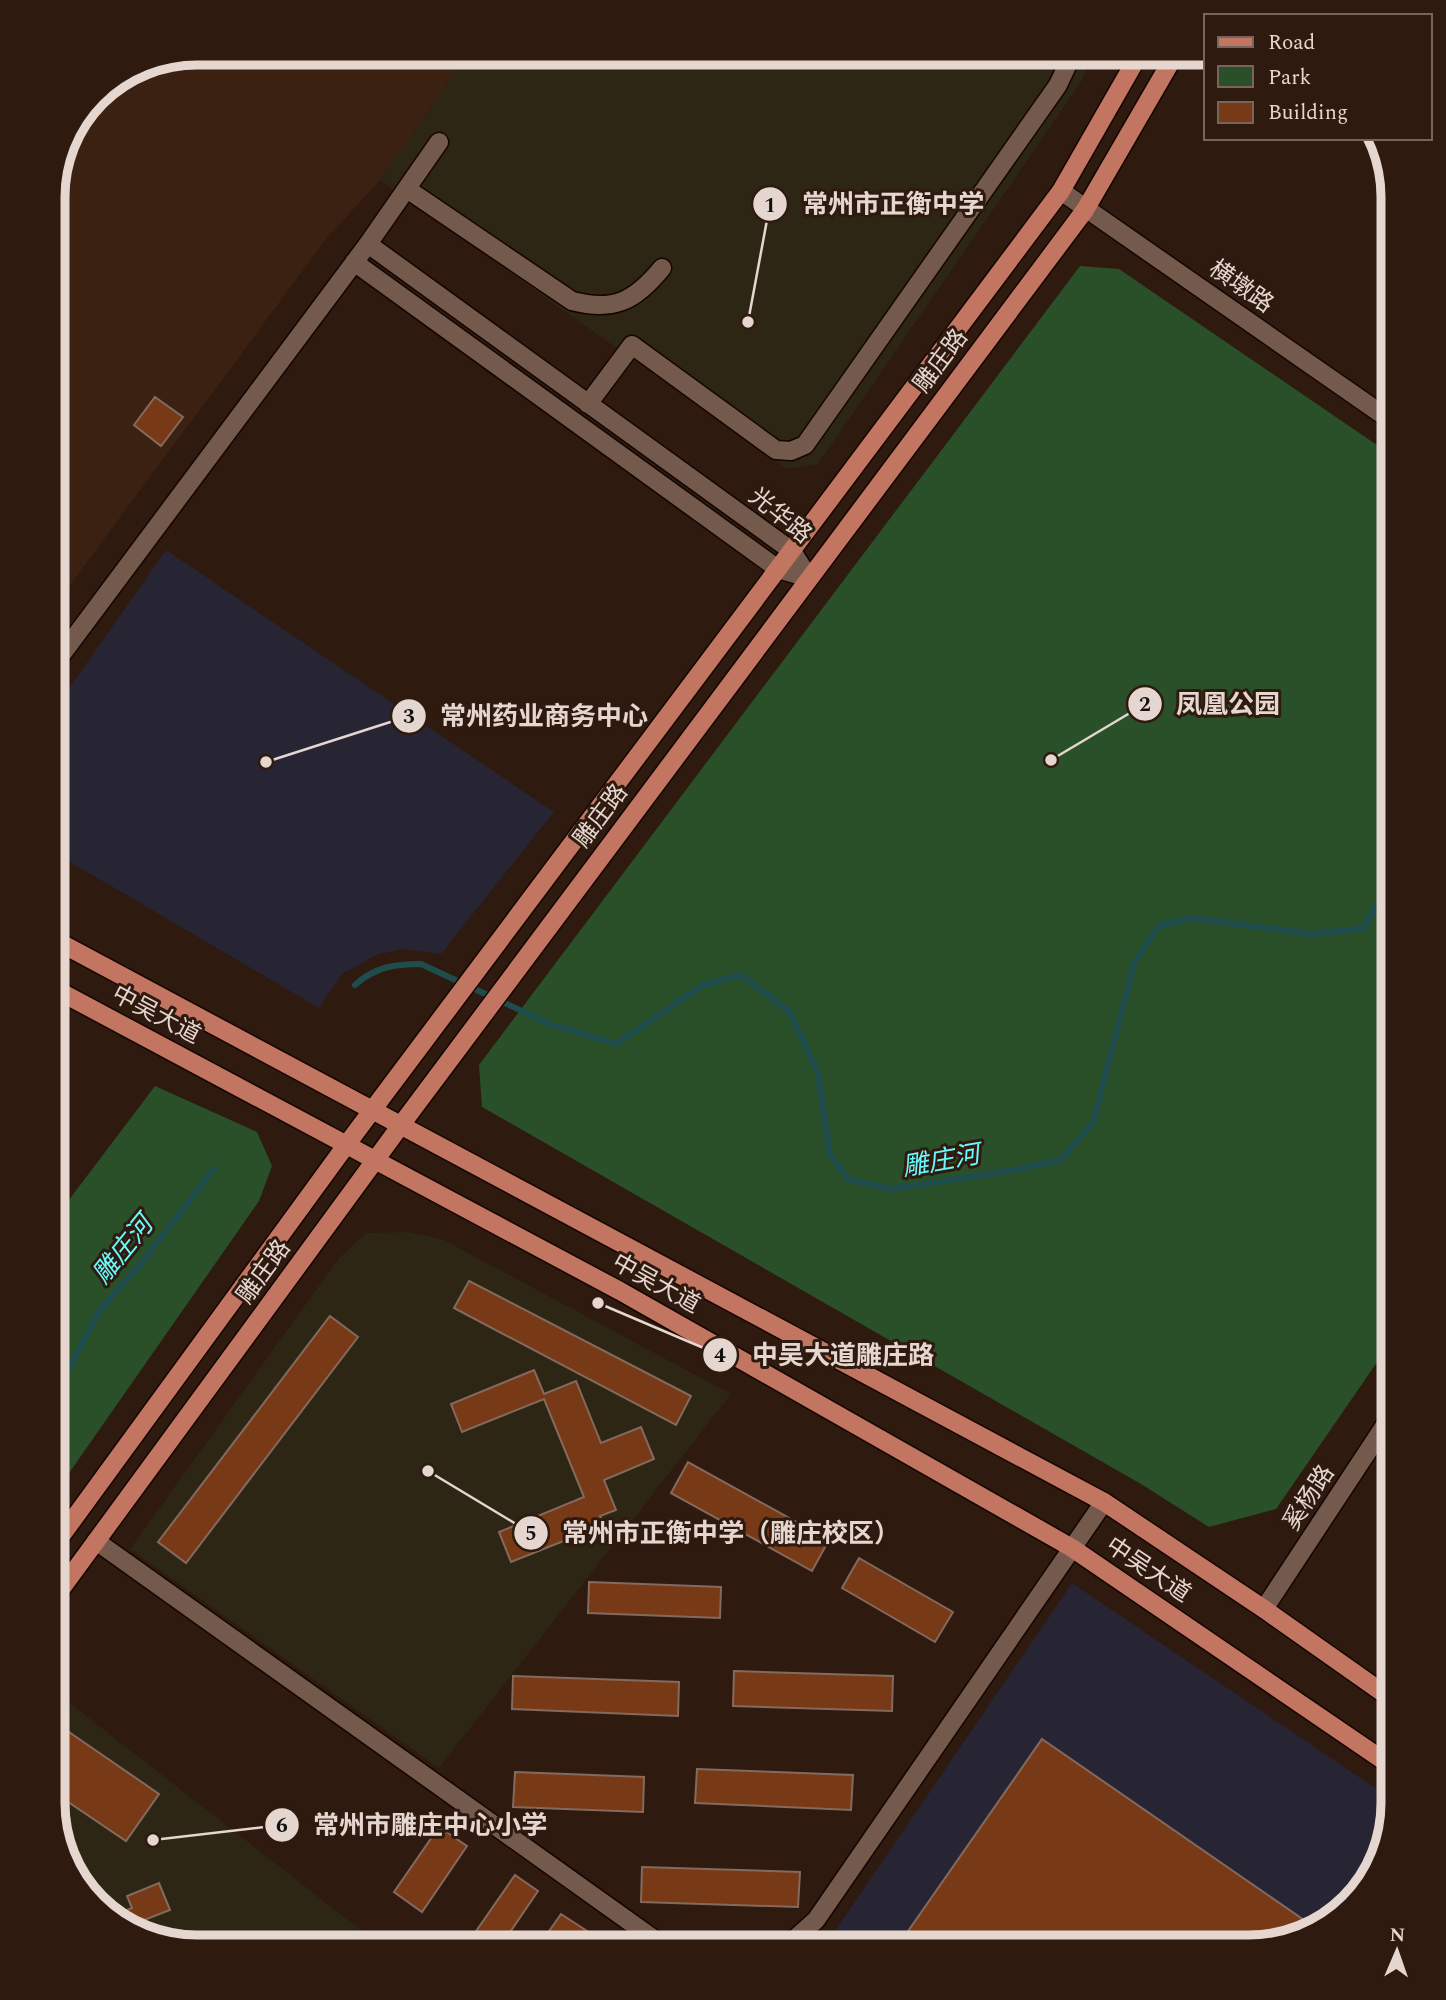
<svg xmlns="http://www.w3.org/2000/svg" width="1446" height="2000" viewBox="0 0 1446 2000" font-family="Spectral,'Noto Sans SC',serif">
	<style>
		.commercial { fill: #272434 }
		.built { fill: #3b2112 }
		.education { fill: #2d2615 }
		.green { fill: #2a502a }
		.water { fill: #1f4d4e }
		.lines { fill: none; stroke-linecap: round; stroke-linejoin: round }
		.stream { stroke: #1f4d4e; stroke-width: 6 }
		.building { fill: #783917; stroke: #846a5e; stroke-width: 2 }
		.minor-casing { stroke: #150500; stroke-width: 21 }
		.major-casing { stroke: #150500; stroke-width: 21 }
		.minor { stroke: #735a4d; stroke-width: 18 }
		.major { stroke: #c27662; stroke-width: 18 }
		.labels { text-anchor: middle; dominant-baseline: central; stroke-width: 6; stroke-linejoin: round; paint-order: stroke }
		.street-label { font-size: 24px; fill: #e5d6cf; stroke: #2e1a0f }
		.water-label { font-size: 26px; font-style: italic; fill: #6afafe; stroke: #2e1a0f }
		.rim { fill: none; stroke: #e5d6cf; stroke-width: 9 }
		.leader { fill: none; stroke: #e5d6cf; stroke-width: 2.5 }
		.callout-dot { fill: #e5d6cf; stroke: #2e1a0f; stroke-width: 2.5 }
		.mark-label { font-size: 21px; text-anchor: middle; font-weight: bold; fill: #111 }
		.callout-label { font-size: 26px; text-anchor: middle; font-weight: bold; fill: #e5d6cf; stroke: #2e1a0f; stroke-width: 6; stroke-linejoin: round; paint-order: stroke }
	</style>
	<rect width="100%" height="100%" fill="#2e1a0f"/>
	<path class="commercial" d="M166 550 554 812 441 954 403 949 376 955 342 974 319 1008 53 852V711Z
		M1072 1583 1393 1800 1374 1876 1322 1928 1250 1947H824Z"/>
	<path class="built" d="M196 53H468L380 180 327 238 53 608V187L68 132 101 88 142 63Z"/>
	<path class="education" d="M468 53H1093L1081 82 818 464 787 469 380 180Z
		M409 1232 444 1240 731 1394 439 1768 130 1549 339 1258 366 1233Z
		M53 1690 366 1934 355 1947H187L124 1928 72 1876 53 1804Z"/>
	<path class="green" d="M1080 266 1119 269 1393 456V1339L1276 1509 1209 1527 1141 1484 482 1107 479 1065Z
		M155 1086 257 1132 272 1166 259 1201 53 1496V1221Z"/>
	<path class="water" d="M1393 756V828L1386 819Z"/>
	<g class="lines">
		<path class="stream" d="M355 985C375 967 394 964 421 964L550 1024 616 1044 703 985 741 975 790 1012 818 1073 830 1155 848 1179 891 1189 1002 1172 1060 1160 1093 1123 1134 963 1159 926 1192 918 1312 934 1364 928 1387 887 1393 835
			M53 1399 99 1311 140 1265 214 1169"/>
	</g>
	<path class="building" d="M155 397 183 417 161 446 134 425Z
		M469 1281 691 1396 676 1425 454 1308Z
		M330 1316 358 1337 186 1563 158 1542Z
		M534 1370 544 1394 576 1381 601 1443 641 1427 654 1459 604 1480 616 1510 600 1516 604 1525 511 1562 499 1532 584 1497 544 1399 462 1432 451 1404Z
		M688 1462 829 1540 812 1571 671 1493Z
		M859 1558 953 1612 935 1642 842 1588Z
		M589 1582 721 1587 720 1618 588 1613Z
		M734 1671 893 1676 892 1711 733 1706Z
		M513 1676 679 1682 678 1716 512 1709Z
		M53 1721 159 1794 126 1841 52 1791Z
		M1042 1739 1317 1929 1250 1947H897Z
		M697 1769 853 1775 851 1810 695 1803Z
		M515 1772 644 1777 643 1812 513 1807Z
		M439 1827 467 1846 422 1912 394 1892Z
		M642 1867 800 1872 798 1907 641 1902Z
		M515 1875 538 1891 500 1947H487L472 1937Z
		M159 1883 170 1910 144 1920 151 1936 124 1928 112 1916 132 1908 127 1896Z
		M561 1914 587 1931 576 1947H538Z"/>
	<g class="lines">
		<defs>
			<path id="minor" d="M407 189 572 301C614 312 635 301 662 268
				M1061 191 1393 422
				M368 244 792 551 809 578
				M354 262 778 569 809 578
				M588 404 632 345 776 450 791 451 805 445 1058 85 1073 53
				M53 666 368 244 439 142
				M96 1541 665 1947
				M1264 1609 1393 1413
				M786 1947 816 1920 1104 1502"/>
			<path id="major" d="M53 939 1104 1502 1264 1609 1393 1700
				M53 988 620 1291 1072 1548 1393 1767
				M53 1547 347 1144 1061 191 1140 53
				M53 1600 401 1125 1085 210 1176 53"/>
		</defs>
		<use href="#minor" class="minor-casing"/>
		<use href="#major" class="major-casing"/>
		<use href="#minor" class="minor"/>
		<use href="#major" class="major"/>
	</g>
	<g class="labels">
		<g class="street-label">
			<text transform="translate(1241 287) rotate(35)">横墩路</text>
			<text transform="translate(941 361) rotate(-53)">雕庄路</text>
			<text transform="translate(780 516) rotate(39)">光华路</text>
			<text transform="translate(601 816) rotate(-53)">雕庄路</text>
			<text transform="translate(156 1015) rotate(28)">中吴大道</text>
			<text transform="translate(264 1272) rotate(-54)">雕庄路</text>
			<text transform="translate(656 1284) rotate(29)">中吴大道</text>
			<text transform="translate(1309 1498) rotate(-57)">奚杨路</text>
			<text transform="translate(1148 1570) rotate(34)">中吴大道</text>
		</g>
		<g class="water-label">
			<text transform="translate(941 1161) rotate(-10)">雕庄河</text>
			<text transform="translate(123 1250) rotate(-51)">雕庄河</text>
		</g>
	</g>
	<path d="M0 0H1446V2000H0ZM197 65H1249A132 132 0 0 1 1381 197V1803A132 132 0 0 1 1249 1935H197A132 132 0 0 1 65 1803V197A132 132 0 0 1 197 65Z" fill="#2e1a0f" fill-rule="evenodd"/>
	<path class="rim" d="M197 65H1249A132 132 0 0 1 1381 197V1803A132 132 0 0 1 1249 1935H197A132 132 0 0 1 65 1803V197A132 132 0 0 1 197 65Z"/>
	<path class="leader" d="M748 322L770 204M1051 760L1145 704M266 762L409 716M598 1303L720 1355M428 1471L531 1533M153 1840L282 1825"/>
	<g class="callout-dot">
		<circle cx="748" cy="322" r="7"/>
		<circle cx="1051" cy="760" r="7"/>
		<circle cx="266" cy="762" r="7"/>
		<circle cx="598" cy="1303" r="7"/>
		<circle cx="428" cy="1471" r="7"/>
		<circle cx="153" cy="1840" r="7"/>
		<circle cx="770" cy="204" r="18"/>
		<circle cx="1145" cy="704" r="18"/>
		<circle cx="409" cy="716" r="18"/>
		<circle cx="720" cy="1355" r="18"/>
		<circle cx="531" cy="1533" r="18"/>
		<circle cx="282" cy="1825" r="18"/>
	</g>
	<g class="mark-label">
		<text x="770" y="212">1</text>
		<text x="1145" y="711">2</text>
		<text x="409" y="723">3</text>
		<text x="720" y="1362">4</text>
		<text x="531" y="1540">5</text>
		<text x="282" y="1832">6</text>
	</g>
	<g class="callout-label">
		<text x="893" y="213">常州市正衡中学</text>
		<text x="1228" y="713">凤凰公园</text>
		<text x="544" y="725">常州药业商务中心</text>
		<text x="843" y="1364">中吴大道雕庄路</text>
		<text x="731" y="1542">常州市正衡中学（雕庄校区）</text>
		<text x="430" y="1834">常州市雕庄中心小学</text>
	</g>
	<rect x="1204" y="14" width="228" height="126" fill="#2e1a0f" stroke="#77655c" stroke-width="2"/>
	<rect x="1218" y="37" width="35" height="10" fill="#c27662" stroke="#77655c" stroke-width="2"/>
	<text x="1268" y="49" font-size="21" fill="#e5d6cf">Road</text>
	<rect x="1218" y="66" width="35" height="21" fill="#2a502a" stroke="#77655c" stroke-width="2"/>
	<text x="1268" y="84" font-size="21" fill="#e5d6cf">Park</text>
	<rect x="1218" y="102" width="35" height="21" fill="#783917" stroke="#77655c" stroke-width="2"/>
	<text x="1268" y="119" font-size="21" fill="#e5d6cf">Building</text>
	<g transform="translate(1397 1951) rotate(2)" stroke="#2e1a0f" stroke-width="5" paint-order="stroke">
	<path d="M0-5L12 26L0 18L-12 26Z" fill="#e5d6cf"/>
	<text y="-10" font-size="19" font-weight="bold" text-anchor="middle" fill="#e5d6cf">N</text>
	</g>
</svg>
